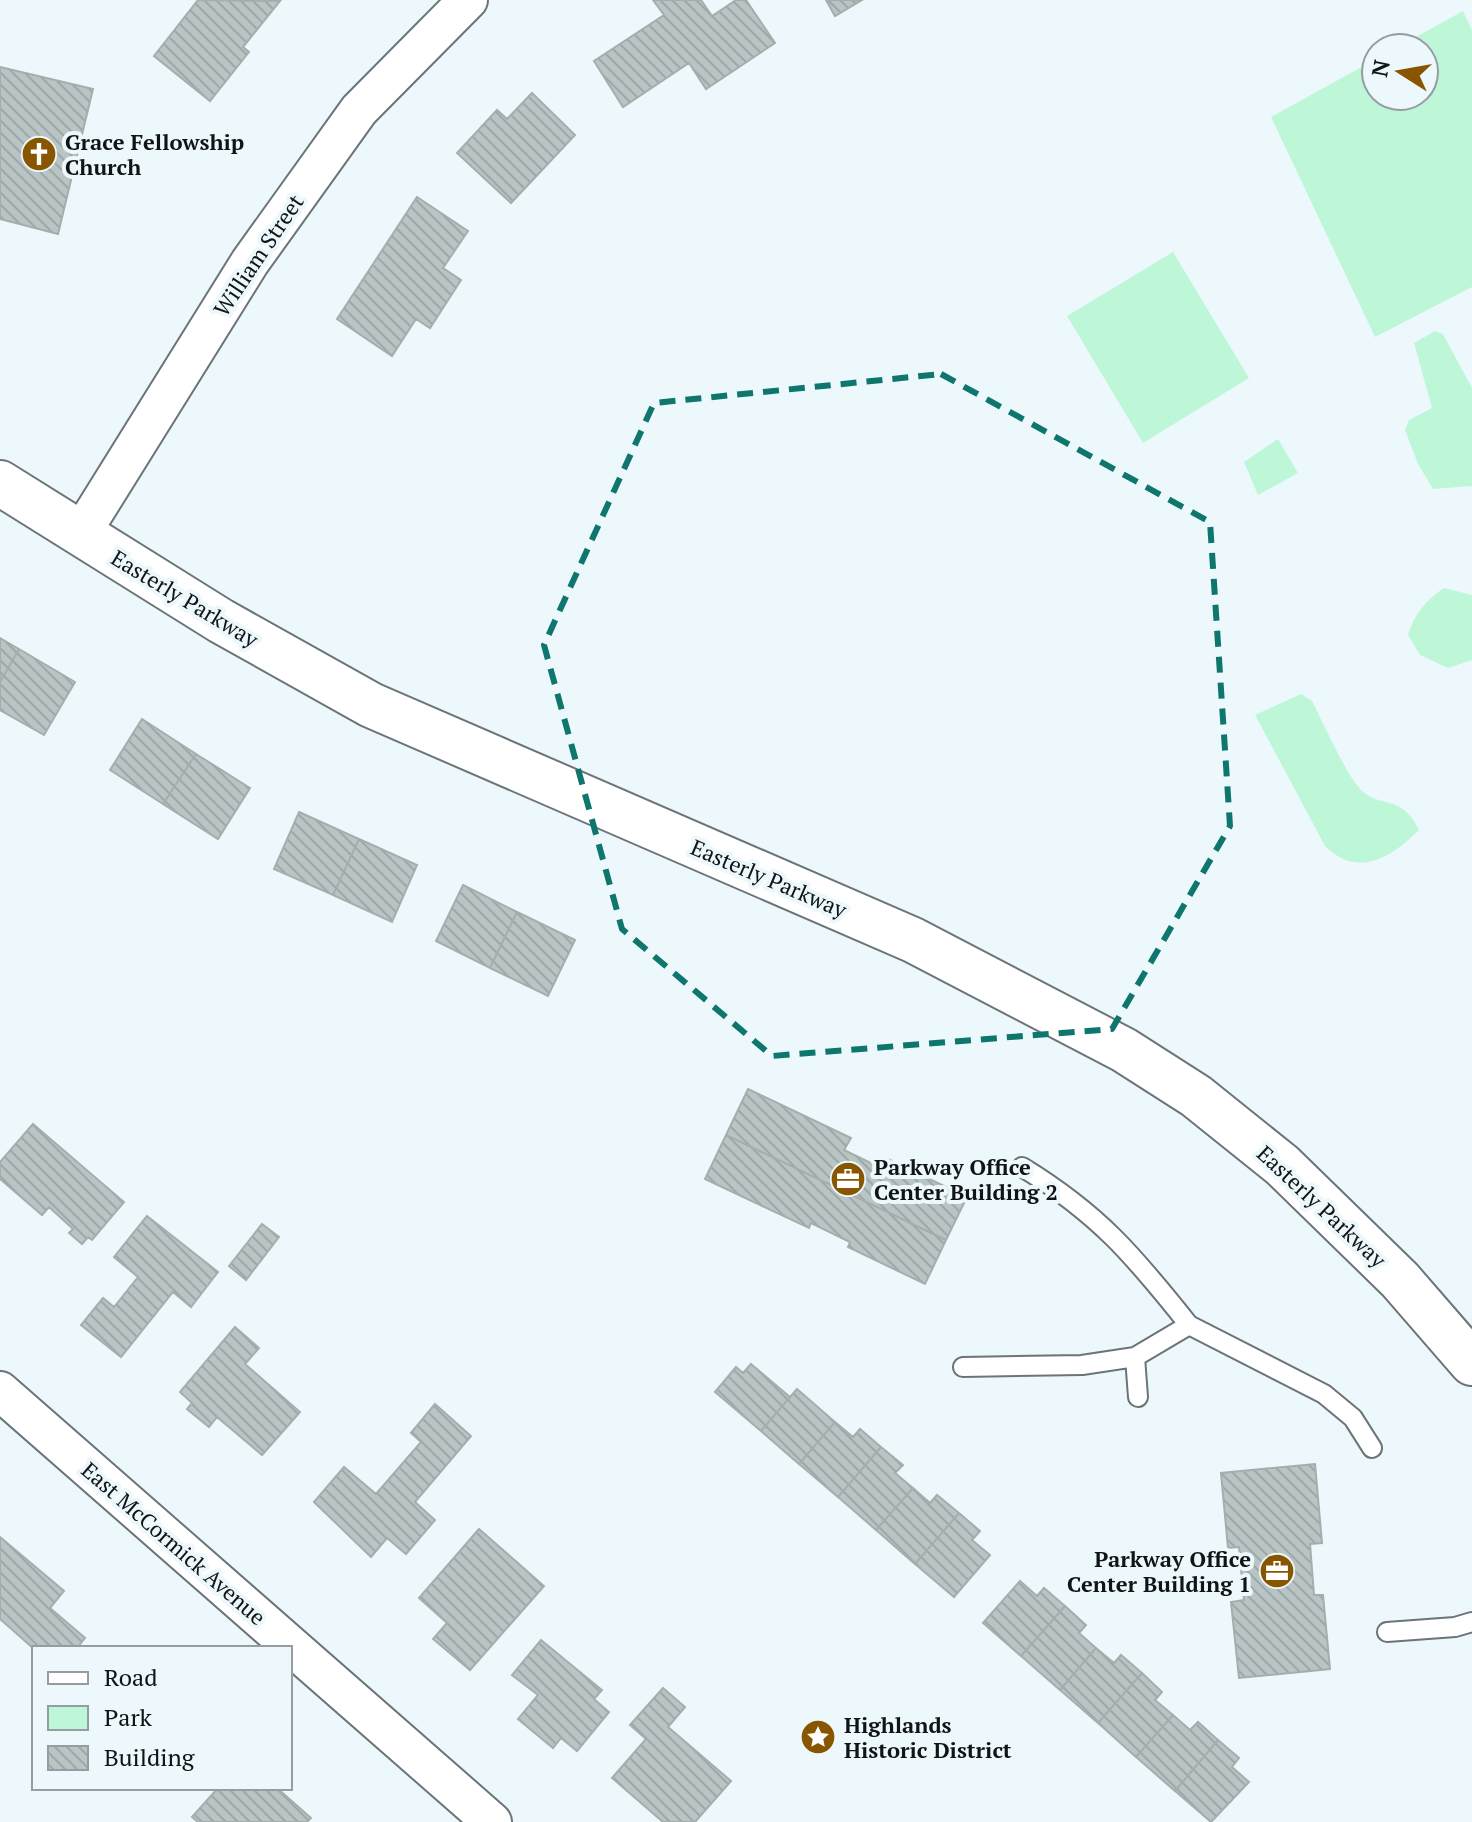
<svg xmlns="http://www.w3.org/2000/svg" width="1472" height="1822" viewBox="0 0 1472 1822" font-family="'PT Serif',serif">
	<style>
		.green { fill: #bef7d8 }
		.building { fill: url(#building-back-hatch); stroke: #a3aead; stroke-width: 2 }
		.lines { fill: none; stroke-linecap: round; stroke-linejoin: round }
		.lane-casing { stroke: #6b7478; stroke-width: 22 }
		.street-casing { stroke: #6b7478; stroke-width: 42 }
		.secondary-casing { stroke: #6b7478; stroke-width: 48 }
		.lane { stroke: #fff; stroke-width: 18 }
		.street { stroke: #fff; stroke-width: 38 }
		.secondary { stroke: #fff; stroke-width: 44 }
		.marked { fill: none; stroke: #0f766e; stroke-width: 6; stroke-dasharray: 16 10; stroke-linejoin: round }
		.labels { text-anchor: middle; dominant-baseline: central; stroke-width: 8; stroke-linejoin: round; paint-order: stroke }
		.poi-label { font-size: 22px; font-weight: bold; fill: #101415; stroke: #edf8fc; text-anchor: start }
		.street-label { font-size: 22px; fill: #101415; stroke: #edf8fc }
	</style>
	<defs>
		<pattern id="building-back-hatch" width="6" height="6" patternUnits="userSpaceOnUse" patternTransform="scale(2)"><rect width="6" height="6" fill="#b9c5c4"/><path d="M-1 5l2 2M0 0l6 6M5-1l2 2" fill="none" stroke="#9ea8a8"/></pattern>
	</defs>
	<rect width="100%" height="100%" fill="#edf8fc"/>
	<path class="green" d="M1463 11 1472 30V287L1375 337 1271 117 1376 59V96H1424V48H1396Z
		M1173 252 1249 378 1143 443 1067 316Z
		M1435 331 1443 334 1472 388V486L1433 489 1418 464 1405 430 1409 420 1432 408 1414 343Z
		M1278 439 1298 473 1258 495 1244 462Z
		M1444 588 1472 595V660L1448 668 1420 655 1408 635C1414 614 1426 600 1444 588Z
		M1301 694 1312 701C1324 724 1345 772 1360 789 1379 809 1402 793 1419 830 1392 857 1358 879 1325 846L1255 715Z"/>
	<path class="building" d="M198 0 280 1 243 47 249 52 210 101 154 56Z
		M653 0H701L712 16 736 0H746L775 43 706 89 689 63 623 107 594 61 664 15Z
		M826 0H862L835 16Z
		M0 67 93 89 58 234 0 219Z
		M532 93 575 135 511 203 457 153 497 110 507 119Z
		M417 197 468 231 443 268 461 280 430 328 416 319 392 356 337 319Z
		M0 638 19 649 0 682Z
		M19 649 75 682 44 735 0 710V682Z
		M142 719 196 754 163 804 110 770Z
		M196 754 250 788 218 839 163 804Z
		M299 812 359 839 333 895 274 869Z
		M359 839 417 865 392 922 333 895Z
		M463 885 517 912 490 968 436 941Z
		M517 912 575 940 548 996 490 968Z
		M748 1089 851 1138 844 1150 881 1168 886 1158 967 1197 946 1240 726 1135Z
		M33 1124 124 1202 92 1240 88 1237 82 1244 69 1233 73 1229 49 1207 42 1215 0 1179V1162Z
		M726 1135 946 1240 925 1284 848 1247 850 1242 811 1223 809 1228 705 1179Z
		M147 1216 218 1272 191 1307 173 1292 121 1357 81 1325 103 1298 114 1307 138 1277 114 1257Z
		M262 1224 279 1237 246 1280 229 1266Z
		M235 1327 259 1348 245 1364 300 1412 262 1455 217 1417 209 1427 187 1409 192 1403 180 1392Z
		M751 1364 790 1397 761 1431 715 1392 736 1367 743 1373Z
		M797 1389 835 1422 799 1464 761 1431Z
		M435 1404 471 1436 415 1502 435 1520 406 1554 387 1538 371 1557 314 1502 344 1467 376 1494 421 1442 411 1433Z
		M835 1422 853 1437 860 1429 881 1447 838 1497 799 1464Z
		M881 1447 903 1465 895 1473 913 1488 876 1530 838 1497Z
		M1315 1464 1322 1543 1310 1544 1314 1595H1323L1330 1669 1239 1678 1231 1602 1244 1600 1239 1547 1228 1548 1221 1473Z
		M913 1488 930 1503 937 1495 959 1513 915 1564 876 1530Z
		M959 1513 980 1531 972 1540 990 1555 954 1597 915 1564Z
		M479 1529 544 1586 470 1670 433 1639 447 1623 419 1598Z
		M0 1537 64 1591 50 1608 85 1638 77 1648 34 1649 0 1619Z
		M1020 1581 1037 1596 1044 1588 1065 1606 1021 1656 983 1623Z
		M1065 1606 1086 1625 1079 1633 1096 1648 1060 1690 1021 1656Z
		M541 1640 602 1690 594 1699 609 1712 577 1751 561 1738 553 1748 518 1719 538 1695 512 1675Z
		M1096 1648 1114 1663 1121 1655 1142 1673 1098 1723 1060 1690Z
		M1142 1673 1162 1692 1155 1700 1173 1715 1136 1757 1098 1723Z
		M663 1688 685 1707 668 1727 731 1781 695 1822H663L612 1778 646 1739 630 1725Z
		M1173 1715 1190 1730 1198 1722 1218 1740 1175 1791 1136 1757Z
		M1218 1740 1239 1758 1232 1767 1249 1782 1211 1822 1175 1791Z
		M218 1788H277L311 1818 307 1822H198L192 1817Z"/>
	<g class="lines">
		<defs>
			<path id="lane" d="M1022 1167C1099 1214 1134 1256 1189 1325
				M1135 1357 1138 1397
				M963 1367 1082 1365 1135 1357 1189 1325 1324 1394 1353 1418 1372 1448
				M1387 1632 1455 1627 1472 1622"/>
			<path id="street" d="M80 535 250 262 359 110 468 0
				M0 1391 492 1822"/>
			<path id="secondary" d="M0 483 221 621 371 705 913 940 1124 1050 1196 1096 1282 1165 1400 1280 1472 1363"/>
		</defs>
		<use href="#lane" class="lane-casing"/>
		<use href="#street" class="street-casing"/>
		<use href="#secondary" class="secondary-casing"/>
		<use href="#lane" class="lane"/>
		<use href="#street" class="street"/>
		<use href="#secondary" class="secondary"/>
	</g>
	<path class="marked" d="M941 374 1210 522 1230 826 1112 1029 772 1056 622 929 544 645 654 403Z"/>
	<defs>
		<symbol id="church-disc" viewBox="-11 -11 22 22"><circle r="9.5" fill="#885600" stroke="#edf8fc"/><path d="M-1.2-6h2.4v3.5h3.3v2.4h-3.3V6h-2.4V-.1h-3.3v-2.4h3.3Z" fill="#fff"/></symbol>
		<symbol id="office-disc" viewBox="-11 -11 22 22"><circle r="9.5" fill="#885600" stroke="#edf8fc"/><path d="M-6-3h4V-5.5h4V-3h4V5H-6ZM-1-4.5V-3h2v-1.5ZM-6 0V1H6V0Z" fill="#fff"/></symbol>
		<symbol id="sight-disc" viewBox="-11 -11 22 22"><circle r="9.5" fill="#885600" stroke="#edf8fc"/><path d="M0-6L1.8-2.2L6-1.7L2.9 1.2L3.7 5.4L0 3.3L-3.7 5.4L-2.9 1.2L-6-1.7L-1.8-2.2Z" fill="#fff"/></symbol>
	</defs>
	<g fill-rule="evenodd">
		<use href="#church-disc" x="19" y="134" width="40" height="40"/>
		<use href="#office-disc" x="828" y="1159" width="40" height="40"/>
		<use href="#office-disc" x="1257" y="1551" width="40" height="40"/>
		<use href="#sight-disc" x="798" y="1717" width="40" height="40"/>
	</g>
	<g class="labels">
		<g class="poi-label">
			<text x="65" y="141">Grace Fellowship<tspan x="65" dy="25">Church</tspan></text>
			<text x="874" y="1166">Parkway Office<tspan x="874" dy="25">Center Building 2</tspan></text>
			<text x="1251" y="1558" text-anchor="end">Parkway Office<tspan x="1251" dy="25">Center Building 1</tspan></text>
			<text x="844" y="1724">Highlands<tspan x="844" dy="25">Historic District</tspan></text>
		</g>
		<g class="street-label">
			<text transform="translate(258 255) rotate(-56)">William Street</text>
			<text transform="translate(185 598) rotate(31)">Easterly Parkway</text>
			<text transform="translate(769 878) rotate(23)">Easterly Parkway</text>
			<text transform="translate(1322 1206) rotate(43)">Easterly Parkway</text>
			<text transform="translate(174 1543) rotate(41)">East McCormick Avenue</text>
		</g>
	</g>
	<rect x="32" y="1646" width="260" height="144" fill="#edf8fc" stroke="#959da0" stroke-width="2"/>
	<rect x="48" y="1672" width="40" height="12" fill="#ffffff" stroke="#959da0" stroke-width="2"/>
	<text x="104" y="1686" font-size="24" fill="#101415">Road</text>
	<rect x="48" y="1706" width="40" height="24" fill="#bef7d8" stroke="#959da0" stroke-width="2"/>
	<text x="104" y="1726" font-size="24" fill="#101415">Park</text>
	<rect x="48" y="1746" width="40" height="24" fill="url(#building-back-hatch)" stroke="#959da0" stroke-width="2"/>
	<text x="104" y="1766" font-size="24" fill="#101415">Building</text>
	<g transform="translate(1400 72) rotate(281)"><circle r="38" fill="#edf8fc" stroke="#959da0" stroke-width="2"/>
	<path d="M0-6L14 30L0 20L-14 30Z" fill="#885600"/>
	<text y="-12" font-size="22" font-weight="bold" text-anchor="middle" fill="#101415">N</text>
	</g>
</svg>
